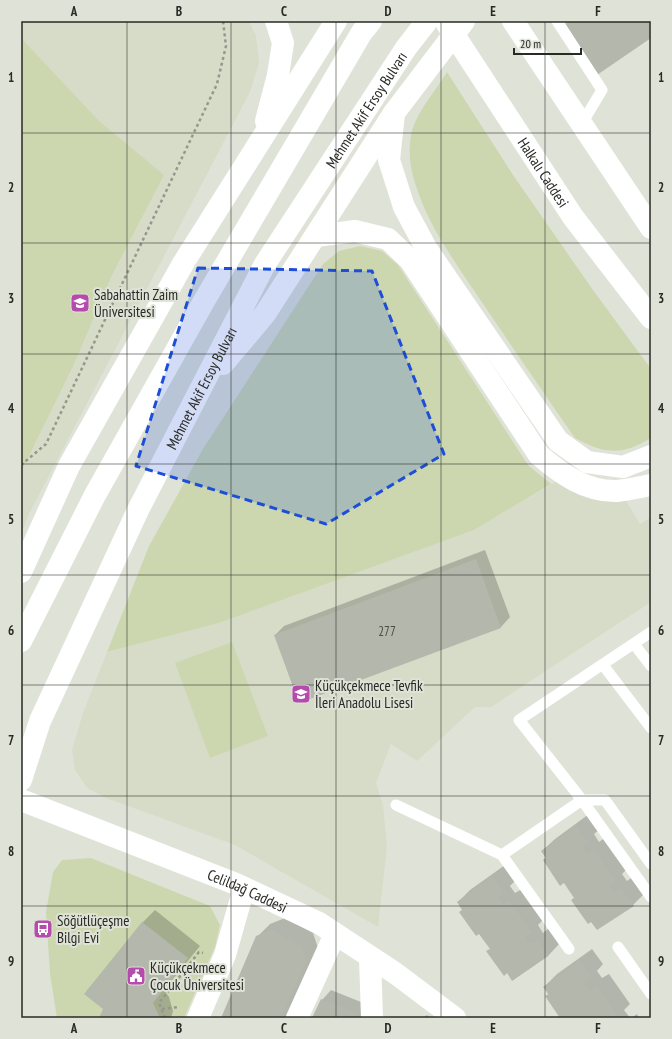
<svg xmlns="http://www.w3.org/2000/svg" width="672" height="1039" viewBox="0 0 672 1039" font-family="'PT Sans Narrow',sans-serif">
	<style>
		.built { fill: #d6dcc8 }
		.green { fill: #ccd7b0 }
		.shadow { fill: #0003 }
		.building { fill: #b4b7ab }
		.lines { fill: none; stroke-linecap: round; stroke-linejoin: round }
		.path { stroke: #94988e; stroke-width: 2.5; stroke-dasharray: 3 3; stroke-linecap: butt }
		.lane { stroke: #fff; stroke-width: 11 }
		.street { stroke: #fff; stroke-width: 22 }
		.secondary { stroke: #fff; stroke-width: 22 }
		.primary { stroke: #fff; stroke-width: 22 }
		.marked { fill: #1d4ed8; fill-opacity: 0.2; stroke: #1d4ed8; stroke-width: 3; stroke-dasharray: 8 5; stroke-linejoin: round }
		.grid { fill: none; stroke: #282a25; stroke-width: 1; stroke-opacity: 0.55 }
		.labels { text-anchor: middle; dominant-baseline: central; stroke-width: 4; stroke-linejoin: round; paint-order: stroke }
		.number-label { font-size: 13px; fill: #4b4d46 }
		.street-label { font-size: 15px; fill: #282a25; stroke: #dfe3d7 }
		.poi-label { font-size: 15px; fill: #282a25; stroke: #dfe3d7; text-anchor: start }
		.neatline { fill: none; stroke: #282a25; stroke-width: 1.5 }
		.grid-label { font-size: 13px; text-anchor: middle; font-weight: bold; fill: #282a25 }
	</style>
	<rect width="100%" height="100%" fill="#dfe3d7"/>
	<path class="built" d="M21 21H249L256 36 259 63 250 92 29 514 21 534Z
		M559 480 625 499 640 524 651 517V602L491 707H475L417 761 391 744 376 783 383 805 387 847 378 927 235 845 106 798 87 788 75 770 72 750 83 713 107 652 219 623 474 530Z"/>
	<path class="green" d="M21 38 99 121 164 175 111 277 75 362 21 472Z
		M447 72 513 175 593 290 651 369V438C621 456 605 454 575 438 541 389 508 341 475 292 452 258 427 223 415 183 410 168 408 151 411 135 416 112 435 92 447 72Z
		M360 246 382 251 398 265 528 465 551 484 474 530 219 623 107 652 149 546 203 449 323 264 339 251Z
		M232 642 268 736 210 758 175 663Z
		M91 858 210 906 220 925 215 947 184 1018H57L50 974 46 912 53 872 62 860Z"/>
	<path class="shadow" d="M485 550 510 617 501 627 300 702 275 635 284 626Z
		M589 814 600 829 594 834 599 842 606 837 628 868 622 874 627 881 634 876 645 893 633 905 575 897 542 851 555 839Z
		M505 865 516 880 510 886 515 893 522 889 543 920 538 925 543 933 549 928 560 943 548 956 513 980 458 902 470 890Z
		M155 910 200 946 164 990 169 997 173 1011 171 1018H101L104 1009 86 994 143 922Z
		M285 918 313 933 318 948 286 1018H223L257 937 270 924Z
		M592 949 603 964 597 971 602 978 609 974 630 1004 624 1010 630 1018H562L544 987 557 974Z
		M331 990 366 1004 362 1018H313L322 1000Z
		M637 1014 639 1018H631Z
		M427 1015 430 1018H423Z"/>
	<path class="building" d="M570 21H651V38L597 75 563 25Z
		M476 559 501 628 299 703 274 635Z
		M576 825 588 842 582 846 587 854 594 849 616 881 610 886 614 893 621 888 634 906 597 930 591 922 588 924 571 900 574 898 564 883 560 886 543 860 546 858 541 851Z
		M492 876 504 893 498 898 503 905 509 900 532 933 526 937 530 944 537 940 548 956 512 981 507 973 504 976 486 951 490 949 479 934 476 936 459 912 462 910 457 902Z
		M142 922 188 958 153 1003 160 1018H99L103 1009 84 994Z
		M272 930 301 946 306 961 281 1018H221L256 936Z
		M579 960 592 977 584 982 590 990 596 985 618 1018H560L545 996 549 994 543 987Z
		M321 999 357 1013V1018H312Z"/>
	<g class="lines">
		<path class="path" d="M21 465 46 444 217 84 226 46 223 21
			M162 1009 179 1007
			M165 1018 159 1003 199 952 203 953"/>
		<path class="lane" d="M557 21 602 90 581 125
			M651 632 519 720 582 800 651 897
			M634 644 651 666
			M603 665 651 728
			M396 805 502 855 569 949
			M502 855 582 800H605L651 864
			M618 947 651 994"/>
		<path class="street" d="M370 957 372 1018
			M198 1018 225 955 244 888
			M297 1018 335 934"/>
		<path class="secondary" id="s1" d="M21 800 236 884 319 923 395 973 455 1018"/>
		<g class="primary">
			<path d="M513 21 651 228"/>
			<path id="s2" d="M447 24 573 217 651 318"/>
			<path d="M394 113 389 160 404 207 426 248 558 441 587 462 623 467 651 456"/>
			<path d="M266 121 278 75 283 43 276 21"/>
			<path d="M316 236 355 231 388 239 410 260 539 455C561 474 586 492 617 491 628 490 640 487 651 485"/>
			<path d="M223 364 265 314 394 113 464 21"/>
			<path d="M21 572 69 466 184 262 336 21"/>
			<path d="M21 641 95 495 204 301 362 32 371 21"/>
			<path id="s3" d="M21 780 40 721 138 510 265 264 406 48 427 21"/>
		</g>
	</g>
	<path class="marked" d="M198 268 372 271 444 454 326 524 136 466Z"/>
	<path class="grid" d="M127 21V1018M231 21V1018M336 21V1018M441 21V1018M545 21V1018M21 133H651M21 243H651M21 354H651M21 464H651M21 575H651M21 685H651M21 796H651M21 906H651"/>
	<defs>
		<symbol id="university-square" viewBox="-11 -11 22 22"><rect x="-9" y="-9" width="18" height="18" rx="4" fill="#b44bad" stroke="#dfe3d7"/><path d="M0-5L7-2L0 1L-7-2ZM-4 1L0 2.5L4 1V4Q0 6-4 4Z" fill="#fff"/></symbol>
		<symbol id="school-square" viewBox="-11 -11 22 22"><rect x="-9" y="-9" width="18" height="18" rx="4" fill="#b44bad" stroke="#dfe3d7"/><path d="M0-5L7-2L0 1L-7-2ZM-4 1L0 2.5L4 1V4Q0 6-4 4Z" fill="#fff"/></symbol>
		<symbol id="bus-square" viewBox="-11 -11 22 22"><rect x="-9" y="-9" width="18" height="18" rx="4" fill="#b44bad" stroke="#dfe3d7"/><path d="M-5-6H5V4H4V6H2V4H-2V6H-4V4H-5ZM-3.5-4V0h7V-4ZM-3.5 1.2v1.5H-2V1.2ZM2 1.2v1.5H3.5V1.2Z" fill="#fff"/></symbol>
		<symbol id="civic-square" viewBox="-11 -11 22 22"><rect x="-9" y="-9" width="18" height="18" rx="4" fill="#b44bad" stroke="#dfe3d7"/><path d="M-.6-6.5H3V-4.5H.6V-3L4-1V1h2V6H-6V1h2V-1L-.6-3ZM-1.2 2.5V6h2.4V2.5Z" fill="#fff"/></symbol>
	</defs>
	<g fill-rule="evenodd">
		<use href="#university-square" x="69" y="292" width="22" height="22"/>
		<use href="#school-square" x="290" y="683" width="22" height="22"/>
		<use href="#bus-square" x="32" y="918" width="22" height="22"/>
		<use href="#civic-square" x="125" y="965" width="22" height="22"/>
	</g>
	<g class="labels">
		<g class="number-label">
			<text x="387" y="631">277</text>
		</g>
		<g class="street-label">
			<text stroke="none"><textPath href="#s3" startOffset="756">Mehmet Akif Ersoy Bulvarı</textPath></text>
			<text stroke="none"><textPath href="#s2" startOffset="177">Halkalı Caddesi</textPath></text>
			<text stroke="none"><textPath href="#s3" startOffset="432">Mehmet Akif Ersoy Bulvarı</textPath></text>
			<text stroke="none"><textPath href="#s1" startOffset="244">Celildağ Caddesi</textPath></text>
		</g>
		<g class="poi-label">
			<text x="94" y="294">Sabahattin Zaim<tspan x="94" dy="17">Üniversitesi</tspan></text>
			<text x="315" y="685">Küçükçekmece Tevfik<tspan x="315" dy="17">İleri Anadolu Lisesi</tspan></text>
			<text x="57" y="920">Söğütlüçeşme<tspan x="57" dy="17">Bilgi Evi</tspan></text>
			<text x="150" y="967">Küçükçekmece<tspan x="150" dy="17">Çocuk Üniversitesi</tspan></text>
		</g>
	</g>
	<rect width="672" height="1039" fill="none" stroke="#dfe3d7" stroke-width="44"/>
	<path d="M514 48v6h67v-6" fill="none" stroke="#282a25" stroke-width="2"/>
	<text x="520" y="48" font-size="12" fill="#282a25" stroke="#dfe3d7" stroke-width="3" paint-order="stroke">20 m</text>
	<rect x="22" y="22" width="628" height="995" class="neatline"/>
	<g class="grid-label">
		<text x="74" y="16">A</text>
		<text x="179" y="16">B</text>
		<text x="284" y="16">C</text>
		<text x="388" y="16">D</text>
		<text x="493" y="16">E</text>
		<text x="598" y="16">F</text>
		<text x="11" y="82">1</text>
		<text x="661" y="82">1</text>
		<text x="11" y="192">2</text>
		<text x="661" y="192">2</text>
		<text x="11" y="303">3</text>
		<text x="661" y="303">3</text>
		<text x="11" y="413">4</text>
		<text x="661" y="413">4</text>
		<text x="11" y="524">5</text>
		<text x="661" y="524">5</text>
		<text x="11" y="635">6</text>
		<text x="661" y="635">6</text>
		<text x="11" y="745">7</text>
		<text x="661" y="745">7</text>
		<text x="11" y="856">8</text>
		<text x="661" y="856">8</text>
		<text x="11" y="966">9</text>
		<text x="661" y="966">9</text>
		<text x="74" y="1033">A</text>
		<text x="179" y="1033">B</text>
		<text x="284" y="1033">C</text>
		<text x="388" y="1033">D</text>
		<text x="493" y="1033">E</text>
		<text x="598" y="1033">F</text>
	</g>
</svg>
